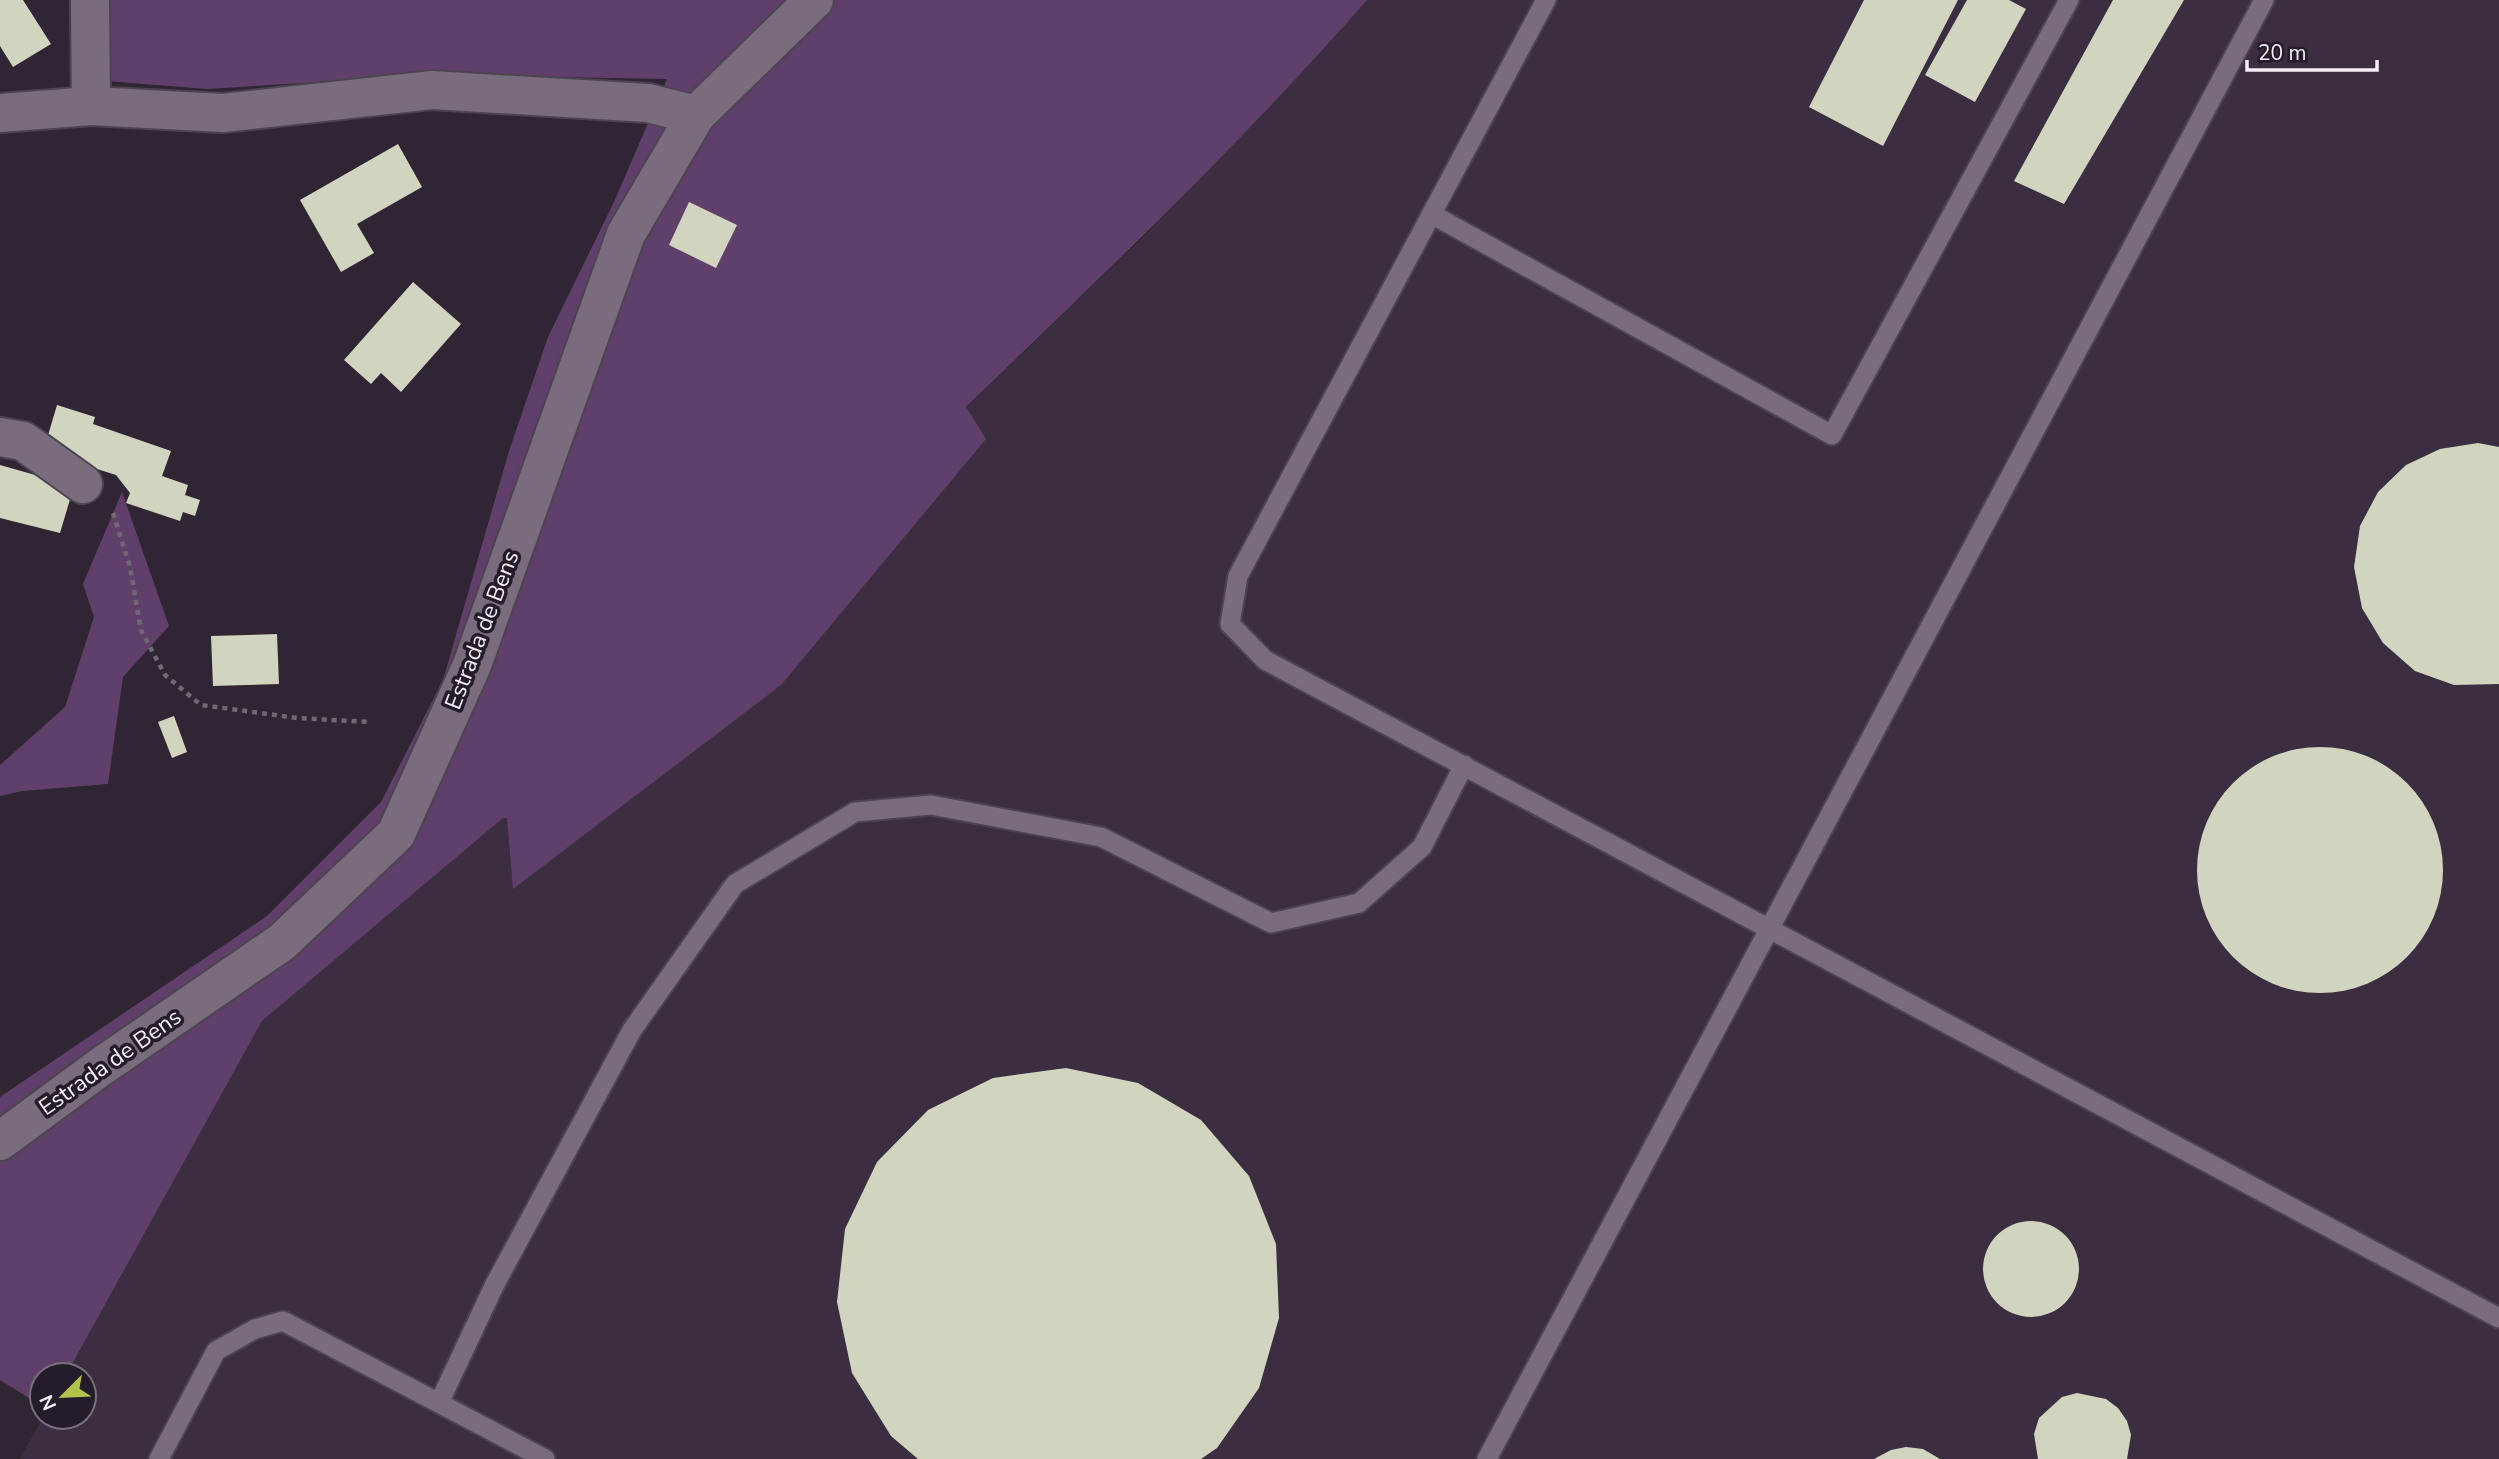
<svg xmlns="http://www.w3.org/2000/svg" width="2499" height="1459" viewBox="0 0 2499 1459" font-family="'Nunito Sans',sans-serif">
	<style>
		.built { fill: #3c2e41 }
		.green { fill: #60406b }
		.building { fill: #d1d5c0 }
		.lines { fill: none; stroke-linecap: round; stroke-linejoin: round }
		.service-casing { stroke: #4c4450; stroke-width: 23 }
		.minor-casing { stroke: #4c4450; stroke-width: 42 }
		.tertiary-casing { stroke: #4c4450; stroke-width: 42 }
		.path { stroke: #716874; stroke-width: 4.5; stroke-dasharray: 5 5; stroke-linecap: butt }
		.service { stroke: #786c7d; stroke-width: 19 }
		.minor { stroke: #786c7d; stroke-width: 38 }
		.tertiary { stroke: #786c7d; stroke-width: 38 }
		.labels { text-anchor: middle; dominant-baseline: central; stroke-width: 7; stroke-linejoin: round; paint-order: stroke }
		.street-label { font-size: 23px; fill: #f5eef7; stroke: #251c29 }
	</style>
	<rect width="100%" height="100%" fill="#2f2533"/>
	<path class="built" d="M1367 0H2499V1459H20L43 1417H84V1375H66L262 1021 503 818 966 408 1145 235 1321 52Z"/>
	<path class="green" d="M107 0H1367C1241 144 1103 275 966 407L986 439 781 685 513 889 507 818H503L262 1021 66 1375H42V1406L0 1380V1097L267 916 381 802 443 680 509 451 548 337 614 202 667 79 434 75 207 89 106 81Z
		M122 492 169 626 123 677 108 784 22 791 0 796V765L65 707 94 617 83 584Z"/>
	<path class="building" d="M0 0H23L51 44 13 67 0 46Z
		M1864 0H1958L1883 146 1809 107Z
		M1967 0H2009L2026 9 1975 102 1925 75Z
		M2113 0H2184L2064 204 2014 181Z
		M398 144 422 187 357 224 374 253 341 272 300 200Z
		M689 202 737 225 716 268 669 245Z
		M413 282 461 324 401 392 381 373 371 384 344 360Z
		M57 405 95 417 93 424 171 451 162 476 188 485 185 495 200 500 195 516 183 512 180 521 126 503 130 493 116 475 43 452Z
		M2478 443 2499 447V684L2454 685 2415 671 2383 643 2362 608 2354 567 2360 526 2378 492 2406 465 2440 449Z
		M0 465 74 486 60 533 0 518Z
		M277 634 279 684 213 686 211 636Z
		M174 716 187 752 172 758 158 722Z
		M2197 870a123 123 0 1 1 246 0a123 123 0 1 1-246 0Z
		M1066 1068 1138 1083 1201 1120 1249 1176 1276 1244 1279 1318 1259 1388 1217 1448 1201 1459H918L891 1436 852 1373 837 1302 845 1229 877 1162 928 1110 993 1078Z
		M1983 1269a48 48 0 1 1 96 0a48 48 0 1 1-96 0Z
		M2077 1393 2106 1399 2118 1408 2127 1421 2131 1435 2127 1459H2038L2034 1434 2039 1418 2062 1397Z
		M1906 1447 1923 1449 1940 1459H1874L1891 1450Z"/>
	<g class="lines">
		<defs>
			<path id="service" d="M1546 0 1238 576 1230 624 1265 660 2499 1318
				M1433 215 1832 435 2069 0
				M439 1403 495 1284 632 1030 735 884 855 812 931 805 1101 837 1271 923 1359 903 1422 847 1464 765
				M159 1459 216 1351 255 1329 283 1321 545 1459
				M1487 1459 2264 0"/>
			<path id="minor" d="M90 0 91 106
				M0 113 91 106 223 113 432 90 648 103 696 115
				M0 437 23 441 83 484"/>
			<path id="tertiary" d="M0 1141 99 1068 282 942 396 834 472 665 626 234 696 115 814 0"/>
		</defs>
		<use href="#service" class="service-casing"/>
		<use href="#minor" class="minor-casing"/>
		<use href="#tertiary" class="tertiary-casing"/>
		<path class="path" d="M113 513 130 567 141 630 165 675 201 705 297 718 369 722"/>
		<use href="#service" class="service"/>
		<use href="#minor" class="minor"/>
		<use href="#tertiary" class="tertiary"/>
	</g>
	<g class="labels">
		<g class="street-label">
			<text transform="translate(482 630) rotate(-69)">Estrada de Bens</text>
			<text transform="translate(110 1062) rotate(-35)">Estrada de Bens</text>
		</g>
	</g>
	<g transform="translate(63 1396) rotate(246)"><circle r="33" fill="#251c29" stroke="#78707b" stroke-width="2"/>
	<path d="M0-5L12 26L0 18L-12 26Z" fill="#b2c34c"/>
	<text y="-10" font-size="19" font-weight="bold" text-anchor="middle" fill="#f5eef7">N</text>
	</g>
	<path d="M2247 60v10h130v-10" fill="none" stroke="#f5eef7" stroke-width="3.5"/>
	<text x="2258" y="60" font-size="21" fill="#f5eef7" stroke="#251c29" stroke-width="5" paint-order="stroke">20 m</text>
</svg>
